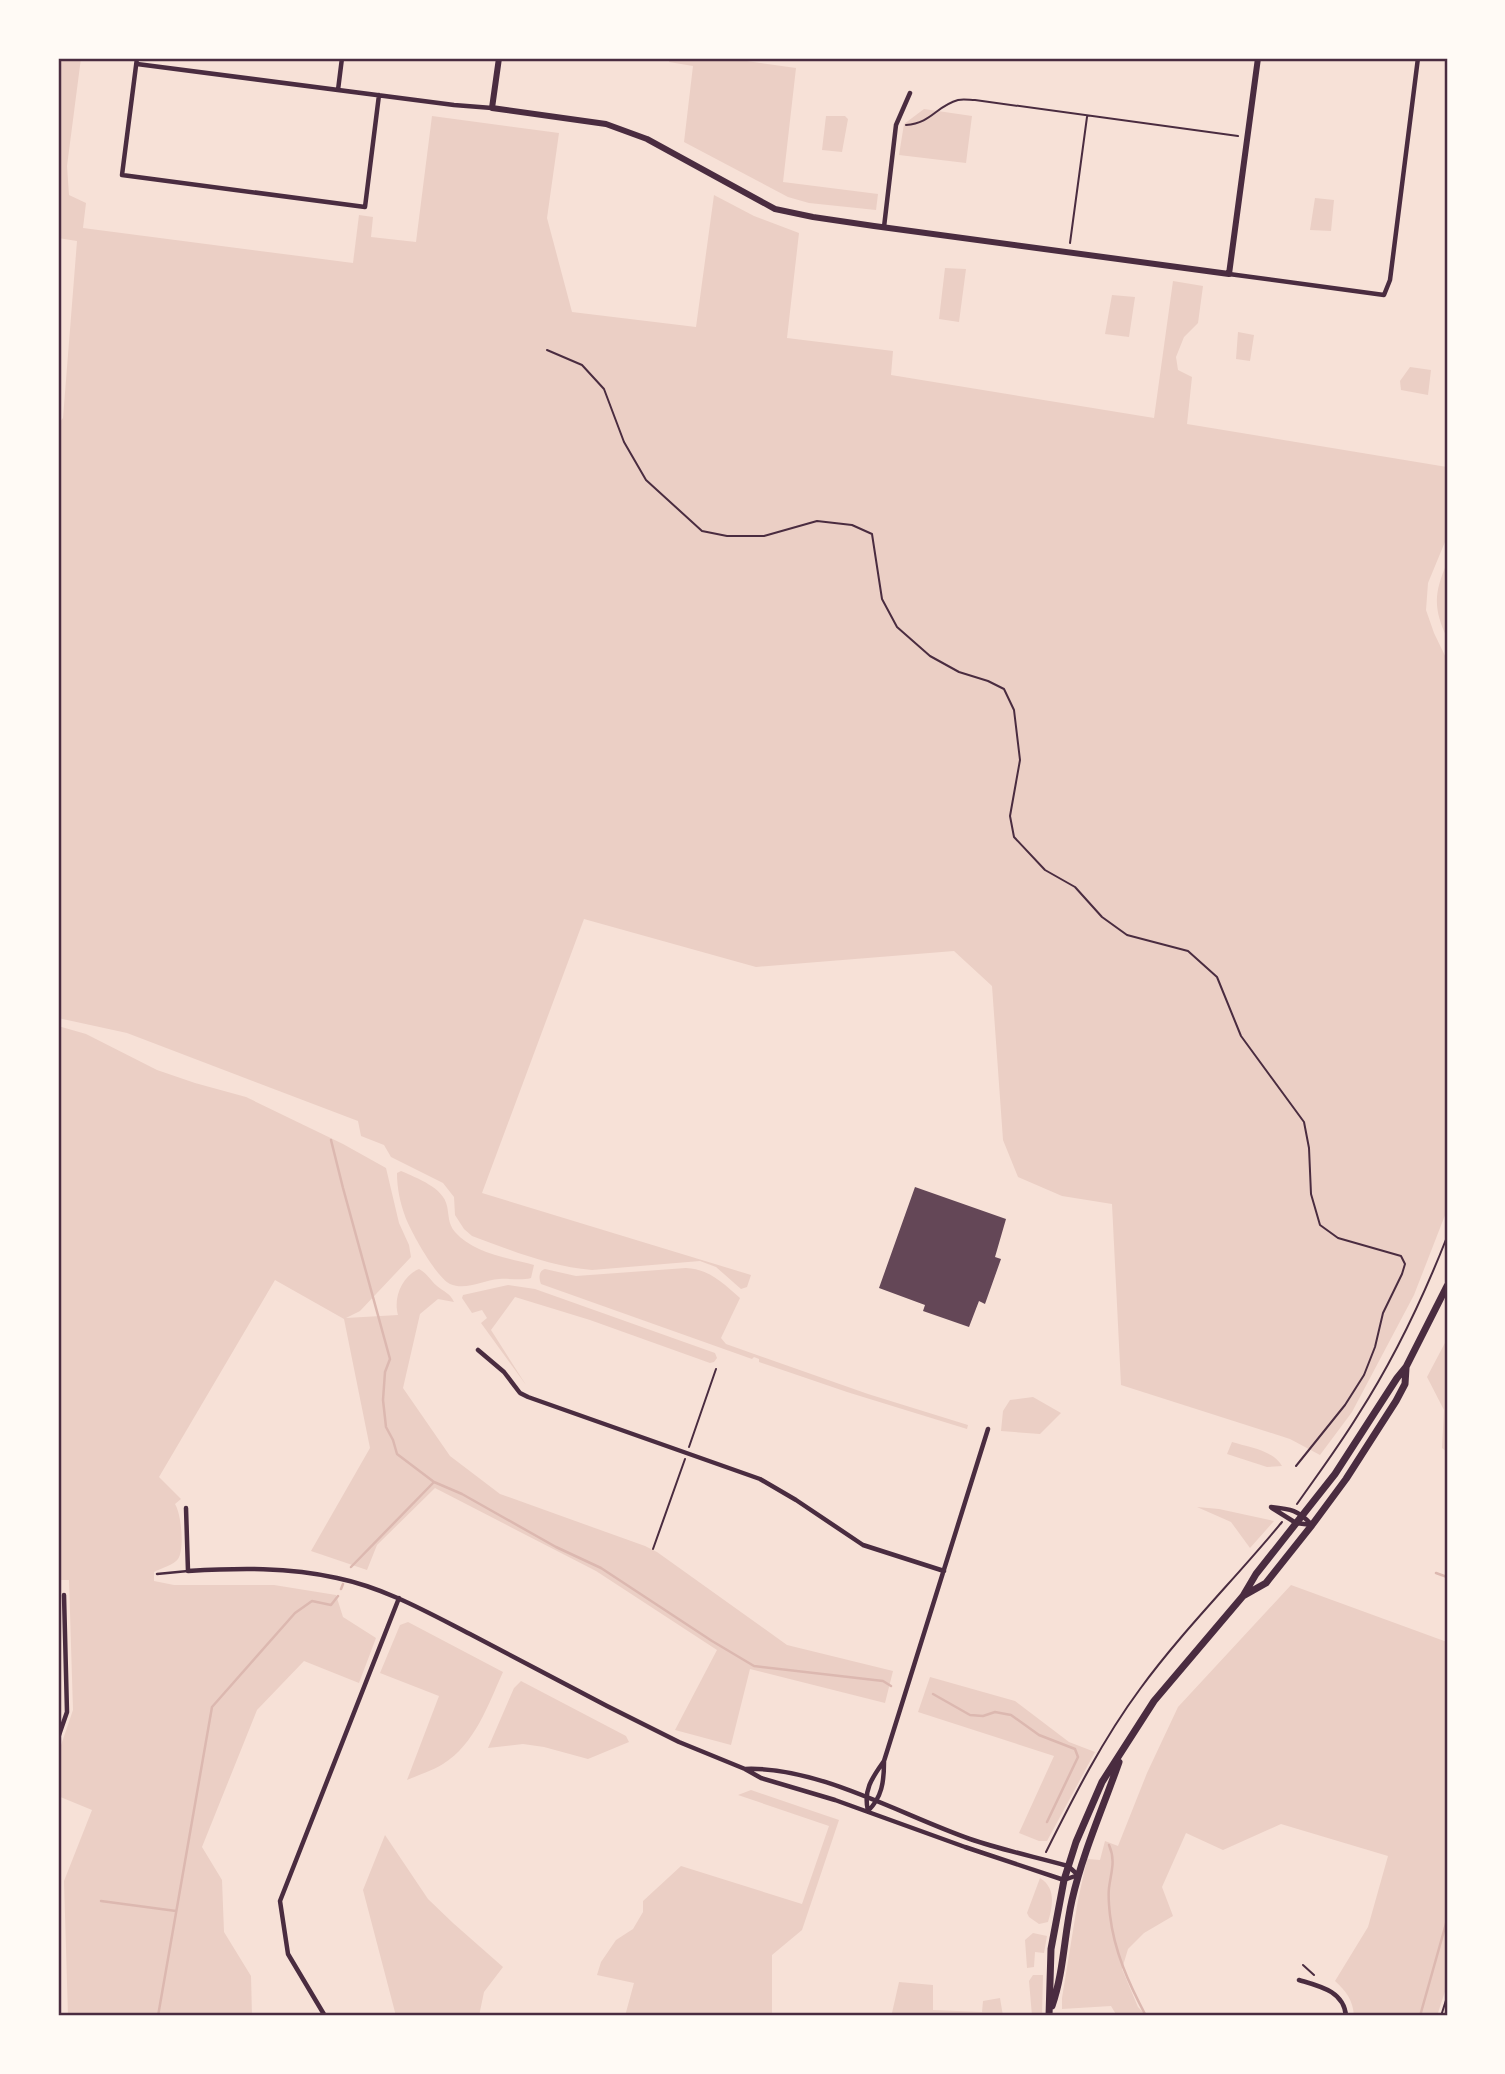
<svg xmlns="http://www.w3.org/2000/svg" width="1505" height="2074" viewBox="0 0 1505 2074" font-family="'Asap Condensed',sans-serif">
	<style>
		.green { fill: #ebcfc5 }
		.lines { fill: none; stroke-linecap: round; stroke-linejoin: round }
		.stream { stroke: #dcb8b0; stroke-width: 2.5 }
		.building { fill: #644757 }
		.path { stroke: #4a2c40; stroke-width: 2 }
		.service { stroke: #4a2c40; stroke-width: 2.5 }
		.minor { stroke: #4a2c40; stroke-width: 4.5 }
		.tertiary { stroke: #4a2c40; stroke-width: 6 }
		.secondary { stroke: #4a2c40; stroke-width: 7 }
		.neatline { fill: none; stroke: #4a2c40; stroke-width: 2.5 }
	</style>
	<rect width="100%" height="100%" fill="#f7e1d7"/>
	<path class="green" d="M58 58H81L67 166 69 195 86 203 83 228 353 263 359 215 373 217 371 237 416 242 432 116 559 133 547 218 572 312 696 327 714 195 754 216 799 233 787 338 893 351 891 375 1154 418 1173 281 1203 286 1198 323 1184 337 1176 357 1178 370 1192 377 1187 424 1447 467V537L1428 583 1426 610 1434 633 1447 660V1210L1414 1295 1352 1412 1320 1455 1290 1439 1121 1385 1112 1204 1062 1196 1018 1177 1003 1140 992 986 954 951 756 967 584 919 482 1193 751 1275 747 1287 741 1289 716 1267 700 1261 592 1270C551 1267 510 1250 472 1236L464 1229 455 1215 454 1197 443 1183 391 1157 384 1145 361 1136 358 1121 127 1033 58 1018V424L63 418 77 241 58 238Z
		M670 58H726L796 68 783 182 878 194 876 210 809 203 788 197 684 142 693 66 669 62Z
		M924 109 972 116 966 163 899 155 904 124Z
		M826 116H845L848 119 842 152 822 150Z
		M1315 198 1334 200 1331 231 1310 230Z
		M945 268 966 269 959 322 939 319Z
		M1112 295 1135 297 1129 337 1105 334Z
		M1238 332 1254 335 1250 361 1236 359Z
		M1410 367 1431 370 1428 395 1401 390 1400 381Z
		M1447 563V638C1433 608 1434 593 1447 563Z
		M58 1026 86 1034 157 1070 195 1083 246 1097 343 1144 386 1168 399 1223 409 1245 411 1257 360 1311 346 1318 398 1315C393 1298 402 1276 419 1269 427 1273 430 1280 437 1286 444 1292 450 1293 454 1302L438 1299 420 1314 403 1388 450 1456 500 1494 645 1546 657 1552 787 1645 893 1671 885 1703 750 1669 731 1745 675 1730 717 1650 596 1571 435 1488 377 1545 367 1570 311 1551 370 1448 344 1319 275 1280 159 1477 181 1499 175 1504C181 1513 185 1549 178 1559 174 1565 161 1568 154 1572V1581L174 1585H274L336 1595 343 1617 376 1638 359 1683 304 1661 257 1710 202 1847 222 1880 224 1932 251 1976 252 2016H68L64 1881 92 1810 58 1796V1754L73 1710 69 1580H58L60 1712 58 1717Z
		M401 1171C417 1178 444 1188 447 1206 449 1215 448 1224 455 1232 473 1253 508 1258 534 1265L531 1278C520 1281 510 1278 499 1279 483 1280 466 1291 450 1284 436 1277 411 1232 405 1216 400 1202 397 1188 397 1173Z
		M686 1268C709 1269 723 1283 740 1298L721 1338 726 1344 868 1394 968 1425 967 1429 847 1392 759 1362V1359L754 1357 752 1359 541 1284C539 1279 538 1271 545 1269L576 1276Z
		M508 1285 535 1289 715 1353 717 1358 714 1362 710 1363 590 1320 515 1297 491 1330 526 1385 481 1323 487 1318 482 1310 472 1313 462 1298 463 1295Z
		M1447 1339V1452L1442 1448 1444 1410 1427 1377Z
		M1033 1397 1061 1413 1040 1434 1001 1431 1003 1411 1010 1400Z
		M1232 1442C1248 1447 1273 1450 1282 1466L1267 1467 1227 1454Z
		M1197 1507 1219 1509 1274 1521 1250 1548 1231 1522Z
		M1291 1585 1447 1642V1985L1437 2016H1354C1353 2000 1346 1991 1335 1981L1368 1927 1388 1856 1281 1824 1223 1850 1186 1833 1162 1887 1173 1916 1144 1933 1128 1949 1122 1969 1138 2007 1147 2016H1117L1111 2006 1062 2009V1998L1078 1900 1087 1859 1100 1860 1105 1841 1118 1846 1147 1773 1178 1707Z
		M408 1622 503 1672C488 1705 475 1744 443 1764 432 1771 418 1775 407 1780L439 1696 380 1673 400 1625Z
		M930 1677 1015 1701 1069 1742 1095 1752 1047 1841H1039L1019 1833 1054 1756 918 1712Z
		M521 1681 626 1736 629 1742 588 1759 544 1747 523 1744 488 1748 514 1688Z
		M751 1790 839 1820 802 1930 772 1955V2016H625L634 1983 597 1975 601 1962 616 1940 633 1929 643 1912V1901L681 1866 802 1904 829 1826 738 1795Z
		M385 1835 428 1899 453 1923 503 1967 484 1992 479 2016H396L363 1890Z
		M1040 1878C1056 1888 1053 1905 1048 1922L1039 1924 1029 1917 1027 1913Z
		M1033 1933 1047 1936 1044 1953 1035 1952 1034 1967 1027 1968 1025 1940Z
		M1033 1975H1043L1042 2016H1032L1029 1981Z
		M899 1982 933 1985V2010L982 2012 983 2001 1000 1998 1003 2016H889L892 2013Z"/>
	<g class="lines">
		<path class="stream" d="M331 1140 343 1188 390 1359 385 1372 383 1400 386 1427 393 1440 397 1454 434 1482
			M351 1567 434 1482 462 1494 556 1547 601 1568 712 1641 754 1666 883 1681 891 1686
			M1436 1573 1447 1577
			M341 1589 343 1584
			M933 1694 970 1715 983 1716 995 1712 1011 1715 1039 1735 1075 1749 1078 1757 1047 1822
			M1109 1845C1116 1861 1111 1872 1109 1888 1108 1896 1109 1906 1110 1915 1114 1951 1129 1984 1146 2016
			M101 1901 176 1911
			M158 2016 212 1707 295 1613 312 1601 331 1605 338 1596
			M1420 2016 1447 1920"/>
	</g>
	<path class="building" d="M915 1187 1006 1219 995 1257 1001 1259 985 1304 979 1301 969 1327 923 1311 925 1305 879 1288Z"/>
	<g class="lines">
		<path class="path" d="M906 125C932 123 936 106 958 100 963 99 970 100 975 100L1238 136
			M1070 243 1087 117
			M547 350 582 365 604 389 624 442 646 480 702 531 727 536H764L817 521 852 525 872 534 882 599 897 627 930 656 959 672 988 681 1004 689 1014 710 1020 760 1010 816 1014 837 1045 870 1075 887 1102 917 1127 935 1188 951 1217 977 1241 1036 1304 1122 1309 1148 1311 1194 1320 1225 1338 1238 1401 1256 1405 1264 1402 1274 1383 1313 1375 1347 1364 1375 1345 1405 1296 1466
			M689 1447 716 1369
			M1297 1504C1318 1474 1339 1446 1358 1415 1394 1359 1423 1298 1447 1237
			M653 1549 685 1459
			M1046 1852C1074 1796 1103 1739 1140 1689 1183 1630 1236 1578 1282 1522
			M1303 1965 1314 1975
			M1441 2016 1447 1997"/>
		<path class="service" d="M157 1574 188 1571"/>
		<path class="minor" d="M137 58 122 175 365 207 379 95
			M137 64 454 105 492 108
			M338 90 342 58
			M884 227 896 125 910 93
			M1229 274 1384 295 1390 280 1418 58
			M478 1350 504 1372 520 1393 528 1397 760 1479 796 1500 863 1545 944 1571
			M1271 1507C1291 1509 1298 1510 1312 1525
			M186 1508 188 1571C239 1568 288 1567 337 1578 385 1588 427 1612 470 1634 516 1658 561 1682 607 1706L679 1742 745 1769 761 1778 835 1800 965 1847 1064 1880 1078 1875 1068 1866C1036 1857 1002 1850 970 1839 901 1815 818 1766 745 1769
			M1272 1508 1296 1523 1312 1525
			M58 1738 67 1712 64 1595
			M868 1811C863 1790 872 1778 884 1761L988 1429
			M868 1811C882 1797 884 1782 884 1762
			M1299 1980C1319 1986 1344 1991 1346 2016
			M325 2016 288 1954 280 1901 399 1598"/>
		<path class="tertiary" d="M499 58 492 108 606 124 647 139 775 209 813 217 874 226 1229 274 1258 58"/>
		<path class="secondary" d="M1243 1596 1266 1583 1312 1525 1346 1479 1396 1401 1405 1384 1406 1368
			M1052 2006C1064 1972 1064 1935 1072 1900 1083 1852 1103 1808 1119 1762
			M1049 2016 1051 1949 1064 1880 1076 1842 1102 1782 1154 1701 1243 1596 1256 1574 1335 1474 1397 1378 1406 1367 1447 1286"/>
	</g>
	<rect width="1505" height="2074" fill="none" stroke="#fffaf5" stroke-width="119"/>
	<rect x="60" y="60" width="1386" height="1954" class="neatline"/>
</svg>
